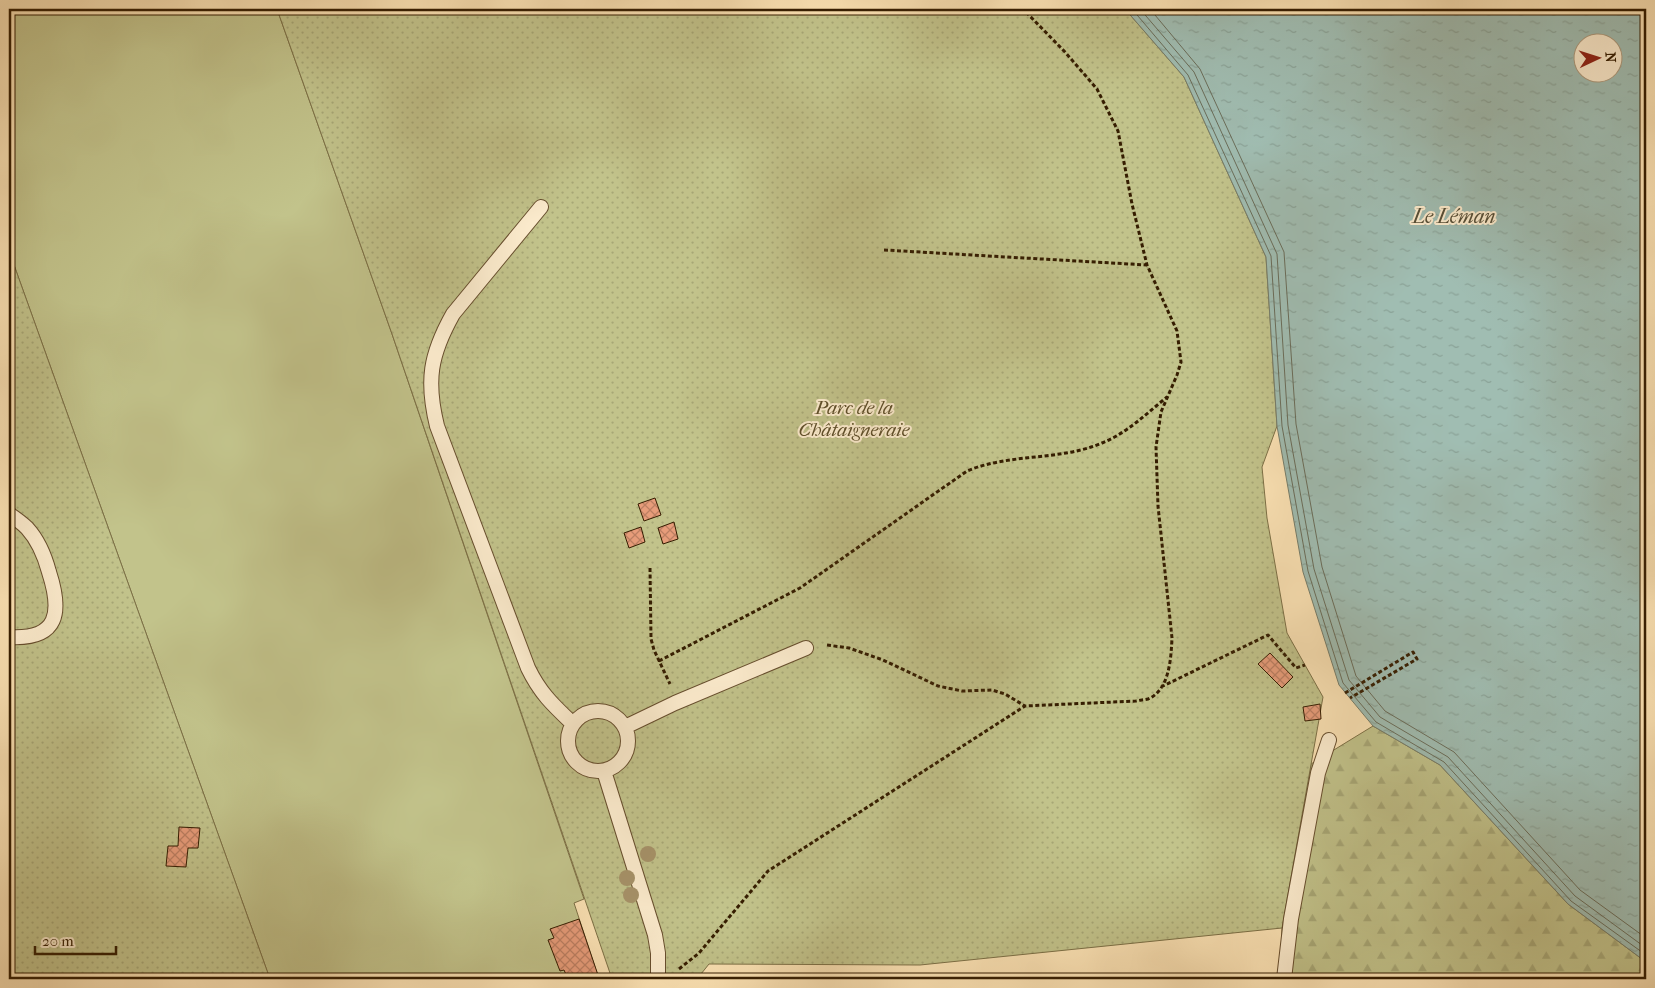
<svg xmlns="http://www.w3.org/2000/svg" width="1655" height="988" viewBox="0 0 1655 988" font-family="'IM FELL French Canon',serif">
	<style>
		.green { fill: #c2c38b; stroke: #7c7046 }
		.forest { fill: url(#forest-firs); stroke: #7c7046 }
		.park { fill: url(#park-dots); stroke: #7c7046 }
		.water { fill: url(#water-ripples); stroke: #757d6b; fill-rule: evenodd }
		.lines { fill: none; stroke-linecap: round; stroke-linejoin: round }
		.shore { stroke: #6a6d5a; stroke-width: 1 }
		.building { fill: url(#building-cross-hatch); stroke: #351d01 }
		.service-casing { stroke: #674e2e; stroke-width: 16 }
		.path { stroke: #351d01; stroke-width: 3; stroke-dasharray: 4 2.5; stroke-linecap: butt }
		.service { stroke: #fdedcf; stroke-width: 14 }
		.tree { fill: #a69269 }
		.labels { text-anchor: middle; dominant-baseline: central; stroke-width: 4; stroke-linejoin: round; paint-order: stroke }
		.park-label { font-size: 19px; font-style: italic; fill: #5f4f2a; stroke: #fdedcf }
		.water-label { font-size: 20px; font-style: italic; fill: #554d36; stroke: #fdedcf }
	</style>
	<defs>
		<pattern id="forest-firs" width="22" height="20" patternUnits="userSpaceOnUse" patternTransform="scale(1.25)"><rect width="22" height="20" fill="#c2c38b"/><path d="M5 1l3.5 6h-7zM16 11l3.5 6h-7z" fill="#a7a776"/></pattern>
		<pattern id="park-dots" width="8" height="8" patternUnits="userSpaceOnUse" patternTransform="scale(1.25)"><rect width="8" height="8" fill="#c2c38b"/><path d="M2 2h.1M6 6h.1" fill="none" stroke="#a7a776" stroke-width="1.8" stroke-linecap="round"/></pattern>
		<pattern id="water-ripples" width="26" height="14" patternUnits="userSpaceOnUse" patternTransform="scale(1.25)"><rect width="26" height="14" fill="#a0bdb2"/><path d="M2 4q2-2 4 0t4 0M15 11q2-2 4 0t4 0" fill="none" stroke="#8aa297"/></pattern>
		<pattern id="building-cross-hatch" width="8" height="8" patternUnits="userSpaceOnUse" patternTransform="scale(1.25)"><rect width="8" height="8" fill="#e79c7a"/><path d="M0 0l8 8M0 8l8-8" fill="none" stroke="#bc7f62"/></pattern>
	</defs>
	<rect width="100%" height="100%" fill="#fce3b5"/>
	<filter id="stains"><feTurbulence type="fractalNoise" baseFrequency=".004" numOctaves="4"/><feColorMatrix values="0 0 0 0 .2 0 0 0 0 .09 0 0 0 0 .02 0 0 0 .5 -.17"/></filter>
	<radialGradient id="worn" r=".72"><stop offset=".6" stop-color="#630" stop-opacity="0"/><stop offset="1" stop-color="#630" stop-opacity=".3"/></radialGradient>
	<path class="green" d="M9 9H277L392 334 584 899 574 903 596 970 599 978 605 977 606 979H270L9 251Z"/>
	<path class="forest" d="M1373 726 1440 765 1568 904 1646 962V979H1280L1282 928 1311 764Z"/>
	<path class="park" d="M277 9H1125L1184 77 1266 257 1277 426 1262 467 1267 518 1287 633 1323 697 1282 928 920 965 709 964 697 979H612L392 334Z
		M9 251 236 884 270 979H9Z"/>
	<path class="water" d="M1125 9H1646V962L1568 904 1440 765 1373 726 1339 685 1303 572 1277 426 1266 257 1184 77ZM1582 42H1612V72H1582Z"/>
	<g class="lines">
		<path class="shore" d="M1132 9 1188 75 1271 256 1282 426 1308 571 1343 683 1376 722 1444 762 1571 901 1646 955
			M1140 9 1194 72 1277 254 1288 425 1314 569 1349 680 1380 717 1448 757 1575 896 1646 948
			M1150 9 1200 69 1284 252 1296 424 1322 567 1356 676 1385 711 1454 752 1580 890 1646 938"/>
	</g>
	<path class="building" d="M655 498 661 515 644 521 638 504Z
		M674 522 678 539 663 544 658 528Z
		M641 527 645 542 629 548 624 533Z
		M1270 653 1293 677 1282 688 1258 664Z
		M1320 704 1321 719 1305 721 1303 707Z
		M179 827 200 828 198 848H188L186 867 166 866 168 846H178Z
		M579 919 599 978 605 977 606 979H568L564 970 560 971 548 940 554 938 550 929Z"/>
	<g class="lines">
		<defs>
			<path id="service" d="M541 207 453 314C430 355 426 381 437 426L528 668C540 693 553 705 573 724
				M9 514C15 518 22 523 27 528 38 540 45 557 49 572 62 612 59 640 9 637
				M568 741a30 30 0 1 1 60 0a30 30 0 1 1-60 0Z
				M625 727 675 703 806 648
				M604 771 655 935 658 953V979
				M1284 979 1291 919 1318 773 1329 740"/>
		</defs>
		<use href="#service" class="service-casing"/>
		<path class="path" d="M884 250 1147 265
			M650 568 651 639 654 650 670 684
			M827 645 849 648 883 660 938 686 962 691 992 690 1005 694 1025 706
			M659 661 800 588 967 471C1010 453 1060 461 1102 443 1127 433 1146 414 1167 397
			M1161 687 1268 635 1296 668 1305 665
			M1345 693 1413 652 1417 659 1350 698
			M679 969 699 953 768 871 1025 706 1136 701C1140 700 1144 700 1148 699 1170 690 1171 657 1172 638L1158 506 1156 447 1161 412 1177 375 1181 362 1177 331 1147 265 1132 204 1118 131 1097 89 1065 52 1023 9"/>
		<use href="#service" class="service"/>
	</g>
	<g class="tree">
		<circle cx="648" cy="854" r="8"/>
		<circle cx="627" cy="878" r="8"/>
		<circle cx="631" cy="895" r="8"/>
	</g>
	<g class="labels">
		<g class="park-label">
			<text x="854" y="408">Parc de la<tspan x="854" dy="22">Châtaigneraie</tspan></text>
		</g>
		<g class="water-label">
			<text x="1454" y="216">Le Léman</text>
		</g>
	</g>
	<rect width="1655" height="988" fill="none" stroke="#fce3b5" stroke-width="30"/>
	<rect x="10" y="10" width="1635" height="968" fill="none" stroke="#351d01" stroke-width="2.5"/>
	<rect x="15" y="15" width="1625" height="958" fill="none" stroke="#351d01"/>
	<g transform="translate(1598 58) rotate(86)"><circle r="24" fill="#fdedcf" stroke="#ad9a7d"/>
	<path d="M0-4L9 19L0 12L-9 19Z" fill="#8f2418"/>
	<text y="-8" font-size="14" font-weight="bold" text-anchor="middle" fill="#351d01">N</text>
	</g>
	<path d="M35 946v8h81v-8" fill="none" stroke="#351d01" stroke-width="2.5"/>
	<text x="42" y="946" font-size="15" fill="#351d01" stroke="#fdedcf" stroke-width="4" paint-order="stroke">20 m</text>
	<rect width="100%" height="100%" filter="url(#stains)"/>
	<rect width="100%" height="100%" fill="url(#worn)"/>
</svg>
